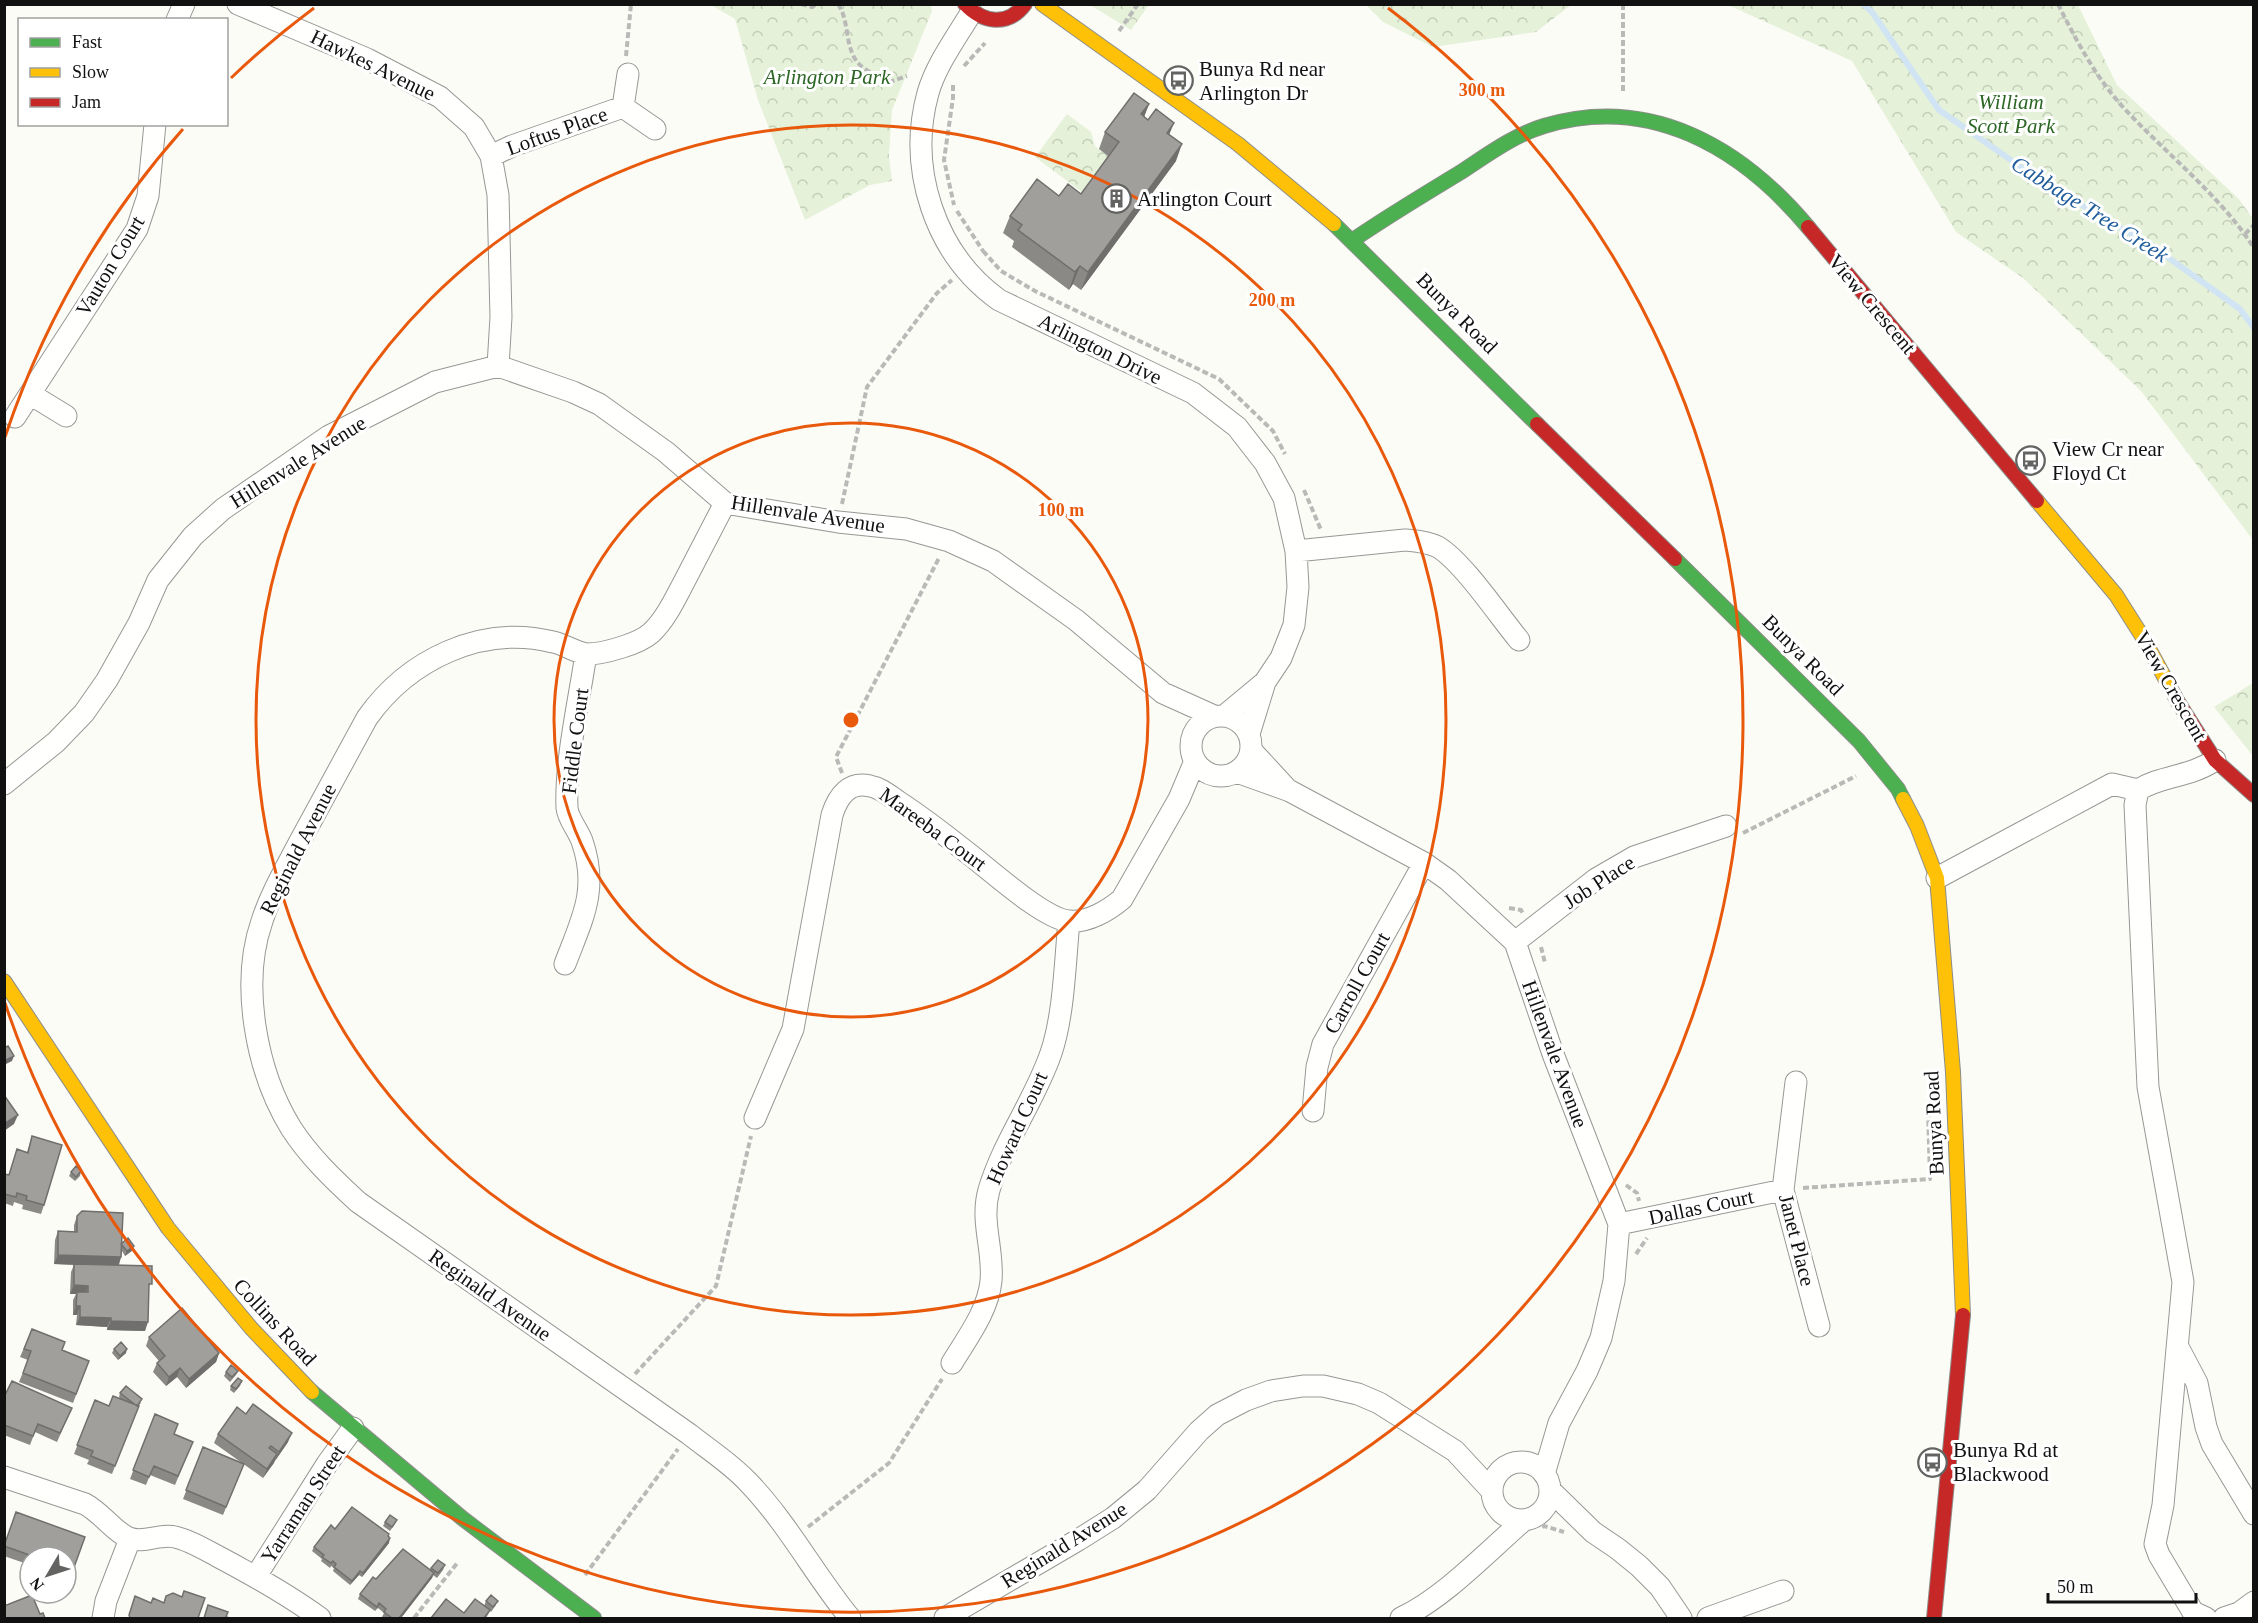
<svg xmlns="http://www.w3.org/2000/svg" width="2258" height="1623" viewBox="0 0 2258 1623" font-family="'Times New Roman',serif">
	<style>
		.park { fill: url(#park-crowns) }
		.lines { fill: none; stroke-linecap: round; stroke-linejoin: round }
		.stream { stroke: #d0e4f4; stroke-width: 6 }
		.street-casing { stroke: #979795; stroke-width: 23 }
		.fast-casing { stroke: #8d8d8b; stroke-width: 16 }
		.slow-casing { stroke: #8d8d8b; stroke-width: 16 }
		.jam-casing { stroke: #8d8d8b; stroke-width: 16 }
		.path { stroke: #b9b9b8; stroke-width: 4; stroke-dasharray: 6 3; stroke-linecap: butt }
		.street { stroke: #fffffe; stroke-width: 21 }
		.fast { stroke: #4caf50; stroke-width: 14 }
		.slow { stroke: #ffc107; stroke-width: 14 }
		.jam { stroke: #c62828; stroke-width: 14 }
		.wall { fill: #8a8986 }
		.shaded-wall { fill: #706f6d }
		.building { fill: #a09f9c; stroke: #706f6d; stroke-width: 1.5 }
		.ring { fill: none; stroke: #e8590c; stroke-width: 3 }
		.labels { text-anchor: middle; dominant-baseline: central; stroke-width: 6; stroke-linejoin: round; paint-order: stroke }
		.street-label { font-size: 21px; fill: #111; stroke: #fff }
		.poi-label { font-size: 21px; fill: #111; stroke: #fff; text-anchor: start }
		.park-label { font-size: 21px; font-style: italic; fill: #2c6624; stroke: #fff }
		.water-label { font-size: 22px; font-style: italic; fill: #205d9c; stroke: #fff }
		.centre { fill: #e8590c; stroke: #fff; stroke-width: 3 }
		.ring-label { font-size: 18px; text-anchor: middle; font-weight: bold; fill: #e8590c; stroke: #fff; stroke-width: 6; stroke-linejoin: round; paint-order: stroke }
	</style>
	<defs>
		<pattern id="park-crowns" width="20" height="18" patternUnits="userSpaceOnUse" patternTransform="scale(1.5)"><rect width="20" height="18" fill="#e5f1d9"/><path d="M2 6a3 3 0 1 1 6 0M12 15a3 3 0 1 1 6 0" fill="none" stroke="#c3ceb9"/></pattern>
	</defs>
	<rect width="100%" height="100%" fill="#fcfcf7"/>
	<path class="park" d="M711 5H931L932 11 892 110 889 156 892 181 870 185 805 220 758 100 735 19Z
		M1090 5H1149L1131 30Z
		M1366 5H1571L1536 32 1433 47 1383 22Z
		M1728 5H2078L2117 85 2239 199 2253 219V540L2141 391 2023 278 1956 232 1852 61Z
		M1067 114 1091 132 1095 146 1112 159 1086 195 1035 157Z
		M2253 683V756L2214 707Z"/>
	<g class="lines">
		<path class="stream" d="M1863 4 1872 12 1939 110 2044 183 2152 246 2240 309 2254 328"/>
		<defs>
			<path id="street" d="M238 4 367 59 440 97 474 127 491 156 498 195 501 317 498 366
				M971 13C956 38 936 65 928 93 907 169 935 254 999 300L1193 393 1237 427 1265 463 1284 498 1296 551 1298 587 1294 625 1281 658 1265 682 1224 716
				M177 20 184 4
				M628 74 623 107 655 129
				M491 156 512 146 623 107
				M30 394 66 416
				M15 417 137 229 148 196 155 124
				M725 503C711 530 697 557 683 584 674 601 665 620 651 633 639 644 603 654 587 654 576 653 564 644 553 642 481 624 408 660 367 718 344 760 322 801 299 843 286 868 271 893 262 921 240 984 256 1071 291 1128 309 1156 333 1179 358 1202L689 1434C708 1449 730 1463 747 1481 787 1522 814 1574 850 1618
				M1296 551 1405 540C1416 541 1428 542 1438 547 1463 562 1499 616 1519 640
				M1191 746a30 30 0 1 1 60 0a30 30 0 1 1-60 0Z
				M1249 734 1265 682
				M1251 750 1287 789
				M1237 772 1290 791 1424 863 1448 880 1515 942 1553 1054 1619 1224 1614 1281 1601 1338 1587 1371 1559 1423 1544 1474
				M4 784 56 742 84 713 107 680 139 623 158 580 193 536 223 509 329 436 435 382 498 366 573 392 599 404 666 452 725 503 838 522 906 529 949 541 993 561 1076 620 1163 693 1214 716
				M2138 790 2135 805 2148 1087 2183 1282 2163 1505 2155 1544 2159 1555 2193 1612 2206 1618
				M1937 878 2112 784 2138 790C2162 775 2191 777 2215 760
				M1515 942 1596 879 1634 857 1726 826
				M565 964C582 919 599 890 582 841 578 830 568 819 567 808 565 761 579 701 586 654
				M1796 1082 1783 1190 1819 1326
				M1313 1111 1317 1067 1323 1044 1424 863
				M755 1118 793 1029 832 815C838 796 849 781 870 786 882 788 892 798 902 804 923 818 944 834 964 850 987 867 1043 919 1069 921 1088 923 1109 910 1122 899L1179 799 1195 761
				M1619 1224 1783 1190
				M2178 1347 2197 1383 2206 1427 2212 1444 2254 1514
				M952 1363C967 1338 988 1311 991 1281 994 1250 980 1221 989 1190 1003 1142 1035 1100 1051 1053 1064 1015 1065 962 1069 921
				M1492 1491a29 29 0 1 1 58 0a29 29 0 1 1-58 0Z
				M4 1477 85 1504C102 1513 114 1532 129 1538 144 1544 160 1533 175 1537 189 1540 204 1549 217 1556 253 1575 287 1594 320 1618
				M1550 1490 1593 1532 1618 1549 1639 1566 1660 1587 1681 1618
				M256 1576 327 1464 353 1428
				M103 1618 106 1601 130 1539
				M945 1618 1078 1540 1113 1518 1147 1490 1199 1431 1217 1415 1246 1400 1271 1391 1303 1386H1323L1358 1394 1379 1403 1455 1451 1492 1491
				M1401 1618C1444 1598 1487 1552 1524 1520
				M1708 1618 1783 1591
				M2224 1618 2239 1613 2254 1602"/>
			<path id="fast" d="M1334 224 1537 424
				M1353 240C1388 216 1425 194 1461 172 1487 155 1514 135 1544 126 1650 94 1741 147 1808 227
				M1675 559 1859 741 1898 789 1903 799
				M312 1392 462 1518 594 1618"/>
			<path id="slow" d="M1042 4 1238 144 1334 224
				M2037 501 2116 595 2142 636 2178 702
				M1903 799 1917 826 1937 878 1953 1072 1963 1315
				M4 981 168 1228 251 1328 312 1392"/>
			<path id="jam" d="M965 4C983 23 1008 27 1025 4
				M1808 227 2037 501
				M1537 424 1675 559
				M2178 702 2215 760 2254 795
				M1934 1618 1963 1315"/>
		</defs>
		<use href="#street" class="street-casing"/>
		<use href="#fast" class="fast-casing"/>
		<use href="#slow" class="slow-casing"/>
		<use href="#jam" class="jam-casing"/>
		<path class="path" d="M801 4 812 7 817 4
			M838 4C844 13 845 21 847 32 852 66 861 68 890 82L907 76
			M1623 4V92
			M2058 4C2076 40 2095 76 2122 106 2164 152 2220 195 2254 248
			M1119 31 1138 4
			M626 56 631 4
			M964 66 985 43
			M953 85V98L944 160 954 205
			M957 211 983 251 982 252
			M2245 234 2254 225
			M983 251 1001 271 1035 291 1219 379 1273 431 1285 454
			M1304 490 1321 530
			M842 504 867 387 937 293 952 280
			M842 773 836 757 939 558
			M1743 833 1856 776
			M1509 908 1521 910 1523 914
			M1541 947 1545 963
			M1626 1185 1637 1193 1639 1201
			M1803 1188 1930 1179 1928 1110
			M1636 1254 1647 1238
			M635 1374 716 1286 751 1136
			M808 1527 889 1463 942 1379
			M1542 1527 1544 1526 1564 1532
			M585 1575 678 1449
			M414 1618 458 1562"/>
		<use href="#street" class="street"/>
		<use href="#fast" class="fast"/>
		<use href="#slow" class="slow"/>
		<use href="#jam" class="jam"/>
	</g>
	<path class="wall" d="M1149 104 1144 117 1169 135 1176 161 1081 290 1073 284 1069 290 1012 247 1014 241 1003 233 1010 216 1059 196 1081 194 1108 156 1099 149 1105 132Z
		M32 1136 44 1205 41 1214 22 1209 23 1205 14 1202 13 1206 4 1203V1174L9 1175 17 1149 27 1152Z
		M81 1171 80 1176 75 1181 69 1176 71 1172Z
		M77 1216 133 1250 125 1256 122 1251 121 1257 119 1265 149 1293 145 1331 107 1330V1327L76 1325 77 1315H73V1300L76 1294H70L71 1272 74 1265 54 1264 55 1240 58 1231 74 1232V1225Z
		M32 1329 62 1350 89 1361 73 1403 19 1382 28 1360 20 1357Z
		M149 1337 219 1353 216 1362 186 1388 177 1377 166 1386 153 1372 157 1363 159 1361 146 1346Z
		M114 1349 126 1353 118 1360 112 1353Z
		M238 1371 236 1375 230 1382 224 1376 226 1372Z
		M242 1381 240 1386 234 1393 230 1390 231 1386Z
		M120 1393 141 1403 138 1406 112 1474 87 1464 89 1460 74 1454 95 1400 109 1406 121 1399 119 1397Z
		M4 1397 72 1408 57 1442 35 1432 30 1445 4 1435Z
		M155 1414 174 1434 193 1442 175 1485 150 1475 146 1485 130 1479Z
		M246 1414 288 1442 263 1478 214 1443 218 1434Z
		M203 1447 244 1464 223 1515 183 1499Z
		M385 1522 395 1524 390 1531 383 1526Z
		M335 1529 388 1536 389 1543 362 1577 359 1575 350 1585 333 1571 334 1568 331 1566 330 1568 321 1561 322 1559 312 1551 314 1547Z
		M85 1537 69 1579 66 1578V1557H30V1565L4 1556V1545Z
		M445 1565 443 1570 437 1578 433 1575 432 1578 401 1618H384L382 1617 384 1613 378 1608 375 1611 358 1599 360 1594 376 1579 430 1570 431 1568Z
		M486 1601 496 1605 491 1612 490 1611 486 1618H431L464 1613 484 1606Z"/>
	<path class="shaded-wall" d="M1149 104 1142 122 1141 114Z
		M1174 123 1167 140V133Z
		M1182 144 1176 161 1081 290 1088 272Z
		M1080 266 1073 284 1069 290 1075 272Z
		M14 1056 12 1061 4 1065V1061Z
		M18 1115 14 1124 4 1131V1124Z
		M134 1246 133 1250 125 1256 127 1251Z
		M58 1255 121 1257 118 1266 54 1264Z
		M74 1285 88 1286 85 1294 77 1292 76 1294H70Z
		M76 1306H80L77 1315H73Z
		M80 1317 111 1318 107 1327 76 1325Z
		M111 1321 148 1322 145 1331 107 1330Z
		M127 1349 126 1353 118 1360 120 1356Z
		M219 1353 216 1362 186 1388 189 1379Z
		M180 1368 177 1377 166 1386 169 1377Z
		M292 1433 288 1442 275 1461 279 1452Z
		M277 1454 274 1463 263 1478 267 1469Z
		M390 1538 389 1543 362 1577 363 1573Z
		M360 1571 359 1575 350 1585 352 1581Z
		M434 1573 432 1578 401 1618H399Z"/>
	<path class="building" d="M1134 93 1149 104 1141 114 1148 120 1156 109 1174 123 1167 133 1182 144 1088 272 1080 266 1075 272 1018 230 1022 225 1010 216 1037 179 1059 196 1068 184 1081 194 1119 142 1105 132Z
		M8 1046 14 1056 4 1061V1048Z
		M4 1095 18 1115 4 1124Z
		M32 1136 62 1145 44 1205 26 1200 27 1196 17 1193 16 1197 4 1194V1174L9 1175 17 1149 28 1153Z
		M76 1166 81 1171 76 1177 71 1172Z
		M82 1211 123 1213 121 1257 58 1255V1231L77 1232V1216Z
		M128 1238 134 1246 127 1251 121 1244Z
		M74 1264 152 1266V1284H149L148 1322 111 1321V1318L80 1317V1306H76L77 1292H88V1286L74 1285Z
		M182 1308 219 1353 189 1379 180 1368 169 1377 157 1363 165 1356 149 1337Z
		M32 1329 65 1342 62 1350 89 1361 76 1394 23 1373 31 1351 24 1349Z
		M121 1342 127 1349 120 1356 114 1349Z
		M231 1365 238 1371 232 1377 226 1372Z
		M238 1378 242 1381 236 1389 231 1386Z
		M12 1381 72 1408 60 1433 38 1424 33 1436 4 1425V1397Z
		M126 1386 142 1399 137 1406 120 1393Z
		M113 1396 139 1406 115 1466 91 1456 93 1451 77 1445 95 1400 109 1406Z
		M253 1404 292 1433 279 1452 271 1446 269 1448 277 1454 267 1469 218 1434 237 1407 246 1414Z
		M155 1414 178 1424 174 1434 193 1442 178 1476 154 1466 149 1477 133 1470Z
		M203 1447 244 1464 226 1507 186 1490Z
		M352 1507 389 1534 388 1536 390 1538 363 1573 360 1571 352 1581 334 1567 336 1564 333 1561 331 1563 322 1557 324 1555 314 1547 331 1525 335 1529Z
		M16 1512 85 1537 73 1570 66 1568V1557H35L4 1546Z
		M390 1515 397 1520 392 1527 385 1522Z
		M403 1549 434 1573 399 1618H392L384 1612 386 1609 379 1603 377 1607 360 1594 373 1577 376 1579Z
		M438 1560 445 1565 438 1573 431 1568Z
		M184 1591 205 1598 198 1618H130L129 1615 135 1596 151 1603 153 1598 164 1603 166 1596 173 1593 182 1597Z
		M32 1595 40 1614 43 1613 45 1618H4V1606Z
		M491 1595 498 1601 493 1607 486 1601Z
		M446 1599 464 1613 475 1599 490 1610 484 1618H431Z
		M208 1605 228 1612 226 1617 230 1618H204Z"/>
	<g class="ring">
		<circle cx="851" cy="720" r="297"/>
		<circle cx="851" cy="720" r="595"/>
		<path d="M5 437A892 892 0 0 1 183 129M231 78A892 892 0 0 1 314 8M1388 8A892 892 0 1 1 5 1003"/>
	</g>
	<defs>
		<symbol id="bus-ring" viewBox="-11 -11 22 22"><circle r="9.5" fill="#fff" stroke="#636362" stroke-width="1.5"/><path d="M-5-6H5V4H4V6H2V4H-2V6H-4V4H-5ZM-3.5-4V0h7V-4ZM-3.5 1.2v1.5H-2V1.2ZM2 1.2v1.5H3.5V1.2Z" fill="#636362"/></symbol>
		<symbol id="building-ring" viewBox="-11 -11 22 22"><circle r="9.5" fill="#fff" stroke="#636362" stroke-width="1.5"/><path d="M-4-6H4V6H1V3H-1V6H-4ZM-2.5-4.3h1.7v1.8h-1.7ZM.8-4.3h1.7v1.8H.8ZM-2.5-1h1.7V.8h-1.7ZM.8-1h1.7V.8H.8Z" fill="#636362"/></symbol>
	</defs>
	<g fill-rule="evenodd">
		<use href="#bus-ring" x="1162" y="64" width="33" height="33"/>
		<use href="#building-ring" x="1100" y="182" width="33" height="33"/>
		<use href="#bus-ring" x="2014" y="444" width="33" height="33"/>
		<use href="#bus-ring" x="1916" y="1446" width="33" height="33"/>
	</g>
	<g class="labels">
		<g class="street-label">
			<text transform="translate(373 65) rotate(26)">Hawkes Avenue</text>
			<text transform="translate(557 131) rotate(-20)">Loftus Place</text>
			<text transform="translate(110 266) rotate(-59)">Vauton Court</text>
			<text transform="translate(1872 304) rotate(50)">View Crescent</text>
			<text transform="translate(1457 313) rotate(45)">Bunya Road</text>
			<text transform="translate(1100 349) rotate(26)">Arlington Drive</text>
			<text transform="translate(298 462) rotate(-32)">Hillenvale Avenue</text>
			<text transform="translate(808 514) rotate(9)">Hillenvale Avenue</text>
			<text transform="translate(1803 655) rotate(45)">Bunya Road</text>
			<text transform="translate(2171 686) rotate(60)">View Crescent</text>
			<text transform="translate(575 741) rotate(-83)">Fiddle Court</text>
			<text transform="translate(933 829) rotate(36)">Mareeba Court</text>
			<text transform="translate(298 849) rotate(-63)">Reginald Avenue</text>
			<text transform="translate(1599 882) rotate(-33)">Job Place</text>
			<text transform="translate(1357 983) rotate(-61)">Carroll Court</text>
			<text transform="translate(1555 1054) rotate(70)">Hillenvale Avenue</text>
			<text transform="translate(1934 1123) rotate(-93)">Bunya Road</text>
			<text transform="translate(1017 1128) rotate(-66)">Howard Court</text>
			<text transform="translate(1701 1207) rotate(-12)">Dallas Court</text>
			<text transform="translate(1797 1240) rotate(76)">Janet Place</text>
			<text transform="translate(490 1295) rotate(35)">Reginald Avenue</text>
			<text transform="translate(275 1322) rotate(47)">Collins Road</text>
			<text transform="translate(303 1504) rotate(-57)">Yarraman Street</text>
			<text transform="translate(1064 1545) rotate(-32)">Reginald Avenue</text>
		</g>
		<g class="poi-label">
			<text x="1199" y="69">Bunya Rd near<tspan x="1199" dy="24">Arlington Dr</tspan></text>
			<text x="1137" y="199">Arlington Court</text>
			<text x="2052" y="449">View Cr near<tspan x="2052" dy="24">Floyd Ct</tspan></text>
			<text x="1953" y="1450">Bunya Rd at<tspan x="1953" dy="24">Blackwood</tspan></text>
		</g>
		<g class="park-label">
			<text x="827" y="77">Arlington Park</text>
			<text x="2011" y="102">William<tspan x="2011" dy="24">Scott Park</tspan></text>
		</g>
		<g class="water-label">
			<text transform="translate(2090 209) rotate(32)">Cabbage Tree Creek</text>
		</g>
	</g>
	<circle cx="851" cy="720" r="9" class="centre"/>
	<g class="ring-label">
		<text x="1482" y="96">300 m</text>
		<text x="1272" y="306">200 m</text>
		<text x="1061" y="516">100 m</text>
	</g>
	<rect width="2258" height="1623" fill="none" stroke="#111111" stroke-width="12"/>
	<rect x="18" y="18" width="210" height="108" fill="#ffffff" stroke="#a0a0a0" stroke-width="1.5"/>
	<rect x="30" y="38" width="30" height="9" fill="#4caf50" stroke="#a0a0a0" stroke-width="1.5"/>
	<text x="72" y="48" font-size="18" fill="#111111">Fast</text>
	<rect x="30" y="68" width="30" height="9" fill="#ffc107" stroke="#a0a0a0" stroke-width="1.5"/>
	<text x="72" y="78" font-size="18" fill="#111111">Slow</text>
	<rect x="30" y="98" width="30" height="9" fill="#c62828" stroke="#a0a0a0" stroke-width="1.5"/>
	<text x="72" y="108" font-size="18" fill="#111111">Jam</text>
	<g transform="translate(48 1575) rotate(231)"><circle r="28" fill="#ffffff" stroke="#a0a0a0" stroke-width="1.5"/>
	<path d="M0-4.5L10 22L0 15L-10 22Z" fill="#636362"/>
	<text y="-9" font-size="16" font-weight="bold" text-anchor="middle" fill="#111111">N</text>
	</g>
	<path d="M2048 1593v9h148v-9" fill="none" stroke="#111111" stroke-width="3"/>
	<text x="2057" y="1593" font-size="18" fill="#111111" stroke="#ffffff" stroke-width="4.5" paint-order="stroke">50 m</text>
</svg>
